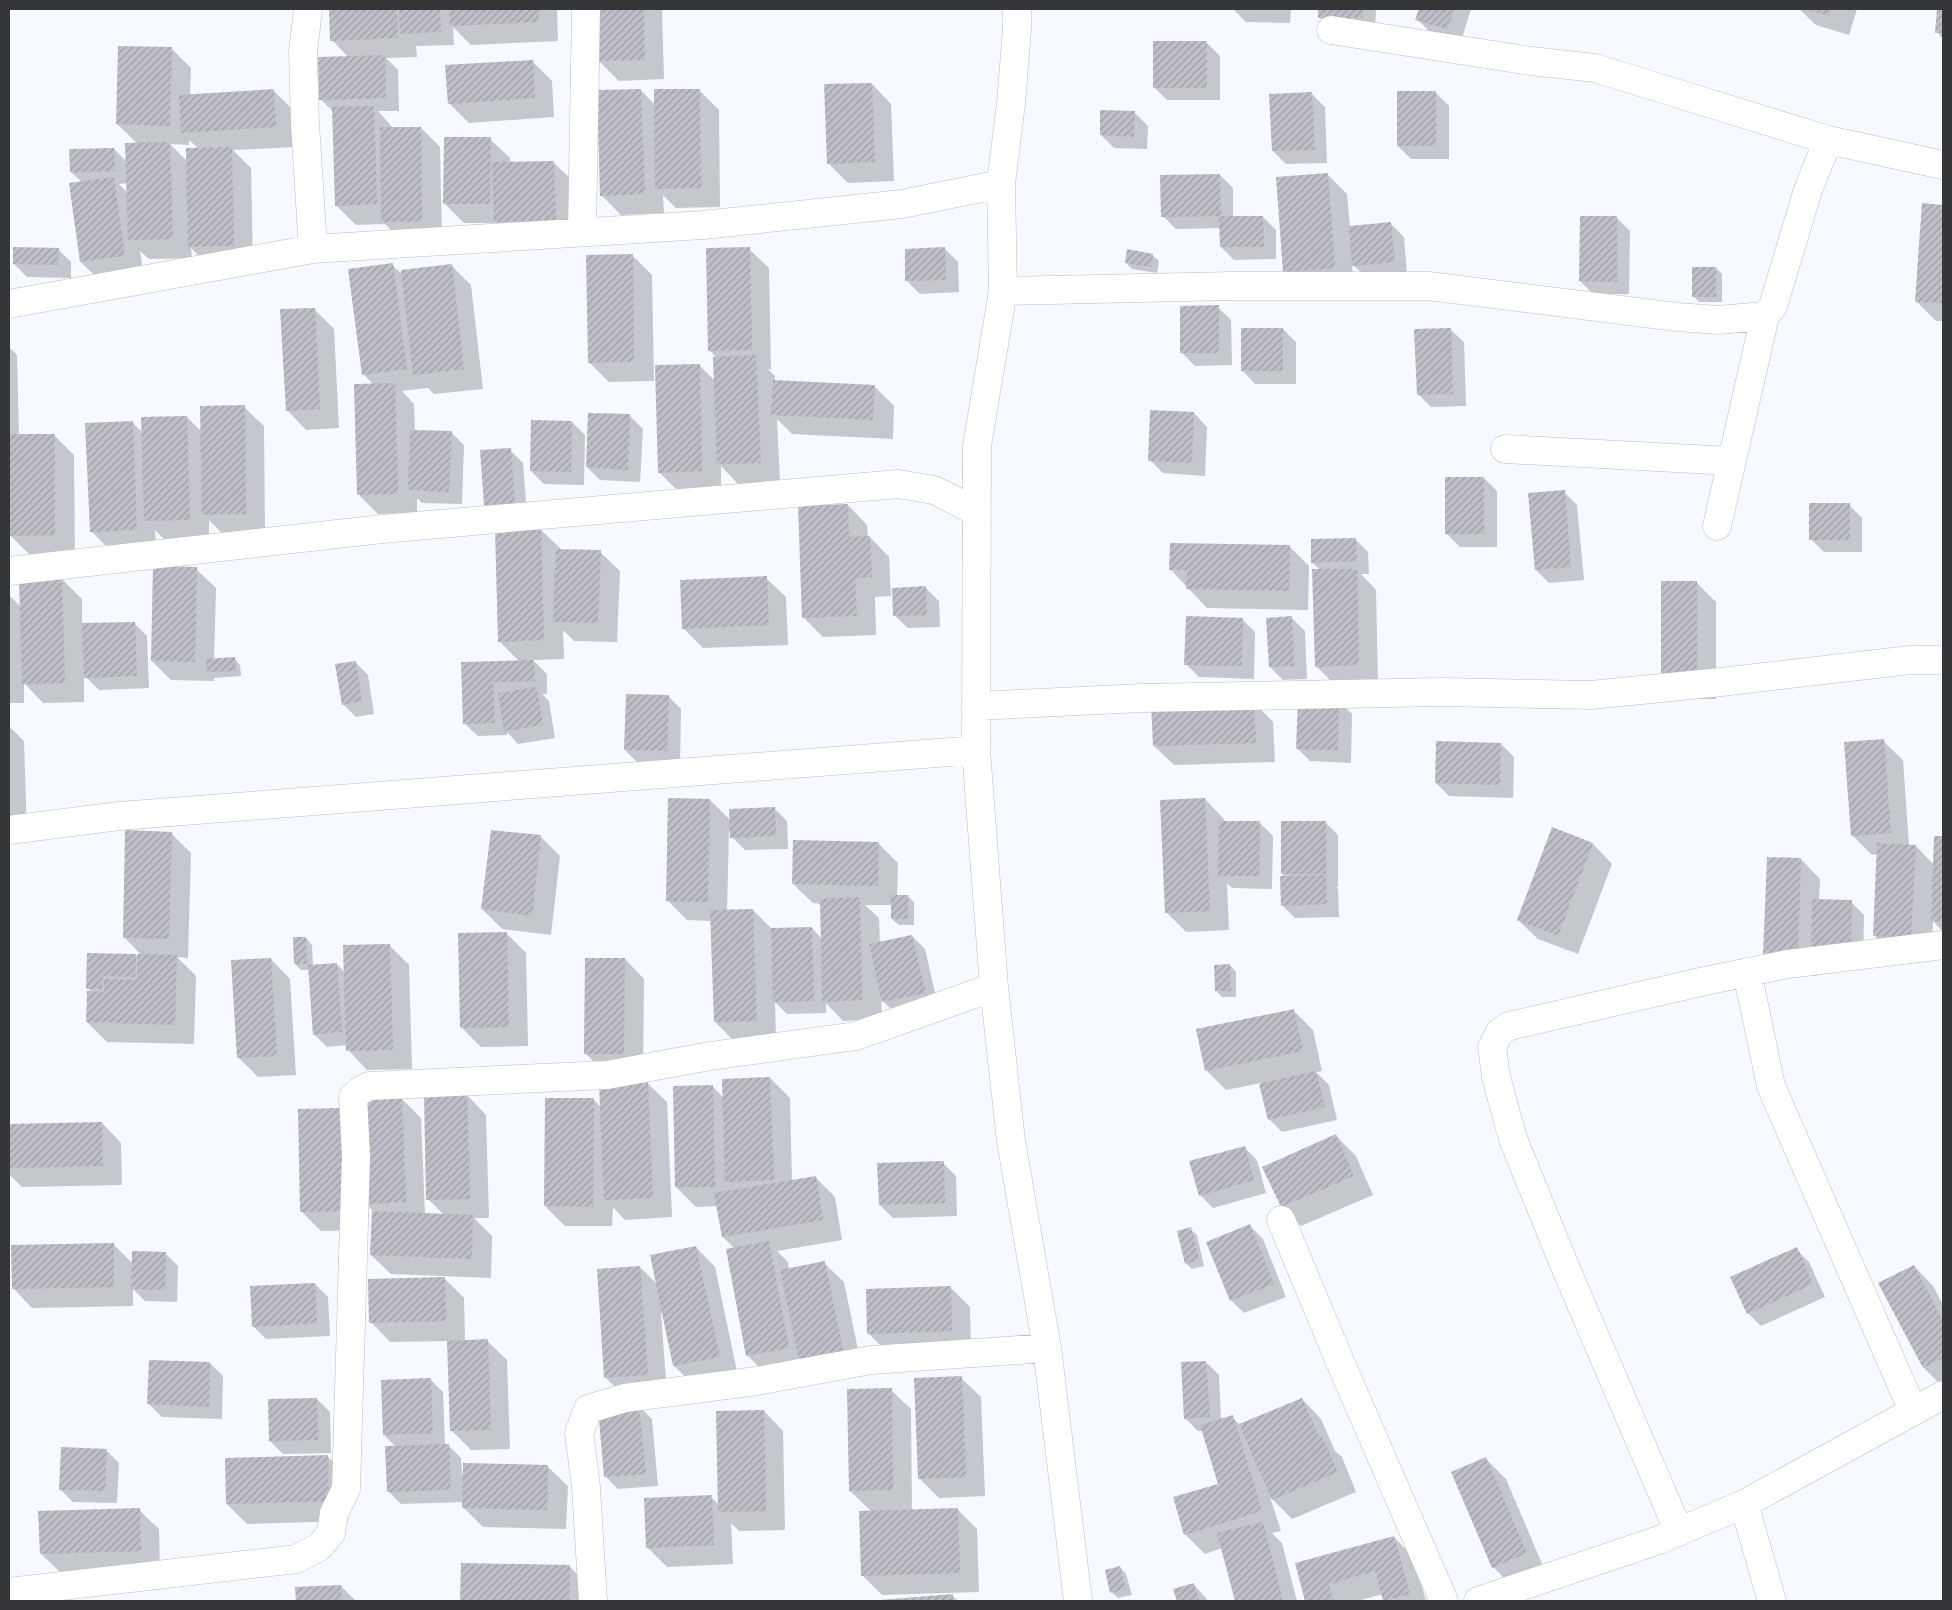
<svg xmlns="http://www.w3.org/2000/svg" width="1952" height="1610" viewBox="0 0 1952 1610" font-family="Figtree,sans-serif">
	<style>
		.shadow { fill: #0003; fill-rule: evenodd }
		.building { fill: url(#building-hatch) }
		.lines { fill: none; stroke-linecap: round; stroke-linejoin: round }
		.street-casing { stroke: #b8bdc6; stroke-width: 29 }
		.secondary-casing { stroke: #b8bdc6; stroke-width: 29 }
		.street { stroke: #fff; stroke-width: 28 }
		.secondary { stroke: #fff; stroke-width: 28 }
	</style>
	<defs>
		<pattern id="building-hatch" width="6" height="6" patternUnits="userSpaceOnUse" patternTransform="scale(1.25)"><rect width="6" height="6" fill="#c0bec8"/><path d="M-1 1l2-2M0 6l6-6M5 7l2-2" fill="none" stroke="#9d9ba3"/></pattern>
	</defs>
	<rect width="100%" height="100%" fill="#f6f9ff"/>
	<path class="shadow" d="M330 9H557L558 41 471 45 453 27 454 45 416 46 417 57 386 58 398 70 399 111H378L393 128H421L440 147 442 240 402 241 385 224 356 225 336 205 334 112 321 100 349 58 332 40Z
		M598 9H662L664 79 619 81 599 61Z
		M1233 9H1291L1290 23 1246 22Z
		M1320 9H1376L1375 31 1332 30 1319 17Z
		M1420 9H1471L1461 41 1430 32 1417 19Z
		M1799 9H1857L1849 35 1816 25Z
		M1938 9H1943V39L1937 32Z
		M1207 43 1220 56V100H1167L1154 87Z
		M171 48 191 68 190 95 273 90 293 110 295 147 233 150 251 168 253 265 209 266 191 248 192 258 149 259 140 251 144 276 101 282 81 262 83 183 71 172 114 149 127 162 138 144 117 124ZM189 140 199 149 187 161 170 144 189 145ZM128 183V193L119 184Z
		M532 61 552 81 554 117 469 123 449 103Z
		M872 84 891 104 894 181 848 183 828 163Z
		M641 90 655 105 699 90 719 110 720 207 676 208 663 195 664 213 621 215 601 195Z
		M1436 93 1449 106V159H1411L1398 146Z
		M1312 94 1325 107 1327 163 1286 164 1273 151Z
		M1135 113 1148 126 1147 149 1114 148 1101 135Z
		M490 139 510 158V163H554L574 182 575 240 515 241 497 223H464L445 204Z
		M1220 175 1233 188V217H1263L1276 230V259L1234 260 1221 247V228L1176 229 1163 216Z
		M1328 175 1347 194 1350 227 1391 224 1404 237 1407 275 1367 278 1352 264 1354 287 1304 291 1285 271Z
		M1923 205 1943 206V321H1936L1916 301Z
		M1617 218 1630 231 1629 294H1593L1580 281Z
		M944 248 958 262 959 292 920 294 907 281Z
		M58 249 71 262V278L27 277 14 264Z
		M749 249 769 268 771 369H768L775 376V382L874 386 894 406 893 439 792 434 777 419 780 482 738 484 721 466V491L679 492 659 472 699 365 715 381 717 358 709 350Z
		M632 255 652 275 654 381 609 382 589 362Z
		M1152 255 1159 261 1157 273 1132 269 1126 263Z
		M392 265 403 275 451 265 471 285 483 389 434 394 428 388 402 391 414 404 415 431 451 432 464 445 462 504 422 503 417 498V513L378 514 359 495 374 385 363 374Z
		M1716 268 1722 274V302H1699L1693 296Z
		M1218 307 1231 320 1232 365 1195 366 1182 353Z
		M314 309 334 329 339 428 306 430 287 410Z
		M1283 329 1296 342V384H1255L1242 370Z
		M1450 329 1464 342 1466 406 1431 407 1418 394Z
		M9 347 17 355 19 436 54 435 74 455 75 554 30 555 10 535Z
		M244 407 264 426 265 533 223 534 209 520V539L165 540 155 530 156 549 111 551 91 531 132 422 143 433 187 417 202 432Z
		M1194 413 1207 427 1205 476 1163 473 1150 460Z
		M630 416 643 429 640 482 600 480 587 467Z
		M572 422 585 435 584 485 544 484 531 471Z
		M510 450 523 463 527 515 498 518 485 505Z
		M1484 478 1497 491V547H1460L1447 534Z
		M1564 492 1577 505 1584 580 1549 583 1536 570Z
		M848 505 867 525 868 537H870L889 557 891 596 875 597 876 635 823 637 804 618Z
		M1849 505 1862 518V552H1824L1811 539Z
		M540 529 560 548V550L600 552 620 571 617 642 574 641 563 630 564 659 533 660 547 674V694H542L549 701 555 738 518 744 507 732V735L478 736 464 723 462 664 520 662 499 641Z
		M1355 539 1368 552 1369 574H1361L1376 590 1378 685 1336 686 1316 666 1321 571 1312 562Z
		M1289 546 1309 566 1308 610 1207 608 1170 569Z
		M196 569 216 588 214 660 234 658 240 665 241 676 214 678V681L171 680 152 661Z
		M766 578 786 597 788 645 703 648 683 628Z
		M62 579 82 599V625L134 623 147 636 149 688 99 690 84 675V702L43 703 24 683V703H9V595L21 607Z
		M1696 582 1716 602V699H1682Z
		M926 588 939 601 940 627 908 628 894 615Z
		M1292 618 1305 631 1307 679 1283 680 1270 667Z
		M1242 619 1255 632 1254 679 1199 677 1186 664Z
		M355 662 368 675 374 714 356 717 343 704Z
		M668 696 681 709 680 764 638 763 625 750Z
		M1339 701 1352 714 1351 763 1310 761 1297 748Z
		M1254 702 1273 722 1275 762 1174 765 1154 746Z
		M9 726 24 741 27 834 9 835Z
		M1883 741 1903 760 1909 846H1916L1934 865 1935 837H1943V932L1933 921 1931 957 1894 955 1874 935 1878 854 1872 855 1852 835Z
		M1501 744 1514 757 1513 798 1449 796 1436 783Z
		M1205 799 1224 819V822L1260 823 1273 836 1272 889 1232 888 1227 883 1229 930 1186 932 1166 912Z
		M710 800 731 821 774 808 787 821 788 849 745 850 732 837 731 831H729L727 911 753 910 772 929 812 928 822 939 821 904 813 903 793 884 878 843 898 863 897 896H908L914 902V925H899L892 919V905H865L879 918 880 943 912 936 925 949 938 1006 897 1015 884 1002 881 996 882 1019 843 1021 826 1003V1013L787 1014 775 1002 776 1040 735 1042 715 1022 712 921 687 920 667 900Z
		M1325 822 1338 835V887H1336L1338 889 1339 917 1295 918 1282 905 1286 878 1282 874Z
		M1553 829 1593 844 1612 864 1578 954 1538 939 1518 920Z
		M171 833 191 853 188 958 177 957 196 976 194 1044 107 1042 87 1022 92 992 87 988 88 954 135 955 139 958 142 956 124 937Z
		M540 836 560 856 551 935 502 929 482 909Z
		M1801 859 1820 879 1819 901 1851 902 1864 915 1863 964 1818 956 1817 976 1784 975Z
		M506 933 526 953 528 1046 481 1047 461 1027Z
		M306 938 312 945 313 966 337 964 345 973 389 945 409 965 412 1069 367 1070 348 1050V1045L327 1047 314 1034 310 970H301L295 964Z
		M271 959 290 979 296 1075 258 1077 238 1057Z
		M625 959 644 979 643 1073H605L585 1053Z
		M1230 965 1236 972V997H1222L1216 991Z
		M1294 1011 1313 1030 1322 1071 1316 1072 1329 1085 1337 1120 1282 1132 1269 1119 1261 1083 1226 1090 1206 1070Z
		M770 1078 790 1098 792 1181 815 1177 835 1197 842 1240 777 1251 788 1262 789 1270 824 1263 844 1282 863 1374 767 1375 747 1355 734 1248 723 1237 718 1206 696 1207 676 1187 713 1087 724 1098Z
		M647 1083 667 1102 672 1217 625 1220 613 1207 612 1226H565L545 1206 594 1100 601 1107Z
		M467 1095 486 1115 489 1218H474L492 1236 491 1278 391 1274 371 1255 373 1211 365 1203 401 1098 421 1118 425 1214 444 1215 428 1199Z
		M340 1109 362 1230 321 1231 302 1212Z
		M102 1123 121 1143 122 1185 22 1187 9 1174V1125Z
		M1336 1136 1356 1156 1373 1195 1301 1226 1282 1207Z
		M1244 1147 1257 1160 1266 1193 1213 1208 1200 1195Z
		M943 1163 956 1176 957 1216 893 1218 880 1205Z
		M1250 1226 1263 1239 1286 1297 1244 1313 1231 1300Z
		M1190 1229 1197 1235 1204 1266 1192 1269 1186 1263Z
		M113 1244 133 1264 165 1253 178 1266 177 1302 145 1301 133 1289V1306L32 1308 13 1288Z
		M696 1247 715 1267 738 1376 694 1385 674 1366 663 1313H661L667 1394 625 1397 605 1377 640 1267 657 1284Z
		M1796 1249 1809 1262 1825 1297 1761 1326 1748 1313Z
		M1914 1266 1933 1286 1943 1305V1387L1924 1368 1880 1283Z
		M445 1279 464 1298 465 1341H487L507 1360 510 1449 471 1450 451 1430 448 1341 390 1342 371 1322Z
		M315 1284 328 1297 330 1336 266 1339 253 1326Z
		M951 1288 970 1307 971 1350 888 1353 868 1333Z
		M1206 1362 1219 1375 1221 1420 1232 1417 1240 1425 1302 1399 1321 1419 1335 1451 1342 1457 1356 1492 1292 1519 1270 1497 1281 1531 1272 1533 1282 1543 1297 1601H1236L1222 1548 1205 1554 1185 1534 1220 1484 1203 1431H1198L1185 1418Z
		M210 1363 223 1376 222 1419 162 1417 149 1404Z
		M961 1378 981 1397 985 1496 939 1498 919 1478Z
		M430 1379 443 1392 445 1445H448L461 1458 462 1475 548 1467 568 1486 566 1529 483 1527 463 1507V1502L401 1504 388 1491 396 1447 384 1435Z
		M891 1390 911 1409 912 1511 957 1509 977 1529 979 1592 882 1595 862 1575 872 1512 850 1491Z
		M317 1399 330 1412 331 1453 283 1454 270 1441Z
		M639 1406 652 1419 658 1486 618 1489 605 1476Z
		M764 1411 783 1431 785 1530 739 1531 731 1523 733 1564 667 1567 647 1547 711 1497 719 1505Z
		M106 1450 119 1463 117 1503 73 1502 60 1489Z
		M327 1456 347 1476 348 1521 247 1524 227 1504Z
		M1486 1459 1506 1479 1546 1573 1513 1587 1493 1567 1453 1473Z
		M139 1510 159 1529 160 1570 61 1573 41 1554Z
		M1394 1537 1413 1557 1426 1601H1385L1383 1594 1357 1601H1307L1296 1564Z
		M462 1565 569 1566 589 1586V1601H462Z
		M1120 1567 1126 1574 1132 1595 1118 1598 1112 1592Z
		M1194 1585 1206 1598 1207 1601H1178L1175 1590Z
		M341 1586 356 1601H297L296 1588Z
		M952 1595 958 1601H879Z"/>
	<path class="building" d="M329 9H397L398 38 330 41Z
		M399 9H440L441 32 400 34Z
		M449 9H539V22L450 26Z
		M596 9H644L645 60 598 61Z
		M1318 9H1363V18H1318Z
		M1419 9H1454L1448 29 1415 20Z
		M1806 9H1832L1829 16Z
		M1937 9H1943V33H1935Z
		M1153 41H1207V88H1153Z
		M118 46 172 47 170 126 116 124Z
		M385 55 386 98 319 100 318 57Z
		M533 60 535 98 448 104 445 65Z
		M872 83 875 162 827 164 824 84Z
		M274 89 276 127 181 133 179 95Z
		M641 89 645 194 600 196 597 90Z
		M654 89H700L701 188 655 189Z
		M1397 91H1436V146H1397Z
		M1312 92 1315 150 1272 151 1269 94Z
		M374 106 377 204 335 206 332 107Z
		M1100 110 1135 111 1134 137 1100 135Z
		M380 127H421L422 221 381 222Z
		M444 137H491L490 204H443Z
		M170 142 173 239 128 240 125 143Z
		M232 147 234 246 188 247 186 148Z
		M114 148 115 171 70 172 69 149Z
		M554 161 556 220 494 222 492 162Z
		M1328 173 1335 268 1283 272 1276 177Z
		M1220 174 1221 216 1161 217 1160 175Z
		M114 177 125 256 80 262 69 183Z
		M1922 203 1943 205V303L1915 302Z
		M1219 216H1263L1264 247H1220Z
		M1580 216H1617V282L1579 281Z
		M1391 222 1395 262 1352 266 1349 226Z
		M13 247 59 248 58 265 13 264Z
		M750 247 752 350 708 351 706 248Z
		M945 247 946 280 905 281V249Z
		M1127 249 1153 254 1151 267 1125 263Z
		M633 254 634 362 588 363 586 255Z
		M393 263 407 369 362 375 348 269Z
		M452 264 464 369 413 375 401 270Z
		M1692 267H1716V297H1692Z
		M1219 305V353H1180V306Z
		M315 308 320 409 286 411 280 309Z
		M1241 328H1283V371H1241Z
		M1451 328 1453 394 1417 395 1414 329Z
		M756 355 761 463 717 464 713 357Z
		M700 364 702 471 658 473 655 365Z
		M773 380 875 385 873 420 771 415Z
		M395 383 398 494 357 495 354 384Z
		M245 405 246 514 202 515 200 406Z
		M1150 410 1194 412 1192 463 1148 461Z
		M588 413 630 414 628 470 586 467Z
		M187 416 190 520 144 521 141 417Z
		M531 420 572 421 571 472 530 471Z
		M133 421 137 530 90 532 85 423Z
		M410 430 452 431 449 492 408 490Z
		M9 434H55V535L9 536Z
		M511 448 515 503 484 505 480 450Z
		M1445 477H1484V534H1445Z
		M1565 490 1571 567 1535 570 1528 493Z
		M1809 503H1850V540H1809Z
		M848 504 849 537 870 536 872 577 855 578 857 616 802 618 798 506Z
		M541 527 544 640 498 642 495 529Z
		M1356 538 1357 561 1311 563V539Z
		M1170 543 1290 545 1289 591 1186 589 1187 570H1169Z
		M556 549 601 550 598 623 553 622Z
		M153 566 197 567 195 662 151 661Z
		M1312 569H1357L1359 665 1315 667Z
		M767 576 769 625 682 629 680 580Z
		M62 578 65 683 22 684 19 579Z
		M1661 581H1697V680H1661Z
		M926 586 927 615 893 616 892 588Z
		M1186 616 1243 618 1242 666 1184 665Z
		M1292 616 1294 666 1269 667 1266 618Z
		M135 622 137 676 84 678 82 623Z
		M235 657 236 671 207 672 206 659Z
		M534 660 535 681 493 682 495 723 463 724 461 662Z
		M356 661 362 701 342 705 335 664Z
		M537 687 543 725 504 731 498 693Z
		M626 694 669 695 667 751 624 750Z
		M1298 698 1339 699 1338 750 1296 749Z
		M1254 701 1256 743 1153 746 1151 703Z
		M1884 739 1891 833 1851 836 1844 742Z
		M1436 741 1501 743 1500 785 1435 783Z
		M668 798 710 799 708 902 666 901Z
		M1205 798 1210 911 1165 913 1160 800Z
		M775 807 776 836 730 838 729 809Z
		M1219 821H1260L1259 876H1218Z
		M1281 821H1326V874H1281Z
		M1552 827 1593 843 1558 936 1517 920Z
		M125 830 172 832 169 939 123 938Z
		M491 830 541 835 532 916 481 909Z
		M1934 836H1943V921H1931Z
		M793 840 879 842 878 886 792 884Z
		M1877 843 1916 845 1911 938 1873 936Z
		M1767 857 1801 858 1798 956 1763 955Z
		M1326 875 1327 904 1281 906 1280 876Z
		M891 895H908V919H891Z
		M860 897 862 1000 822 1002 820 899Z
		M1812 899 1852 900 1851 952 1811 951Z
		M753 909 757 1021 714 1022 710 910Z
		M812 927 814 1001 773 1002 771 928Z
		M507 932 509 1027 460 1028 458 933Z
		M912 935 926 993 882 1002 869 944Z
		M293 937H306L307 964H294Z
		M390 944 393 1050 346 1051 343 945Z
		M87 953 136 954 135 977 103 976 102 989H86Z
		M137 954 177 955 175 1025 86 1022 87 991 104 992V979L137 980Z
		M271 958 277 1056 237 1058 231 960Z
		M585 958H625L624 1054H584Z
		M337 963 342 1032 313 1035 308 965Z
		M1230 964 1231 991H1215L1214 965Z
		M1294 1009 1303 1051 1205 1071 1196 1029Z
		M1316 1071 1325 1107 1268 1120 1259 1084Z
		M770 1077 774 1180 725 1182 722 1079Z
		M648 1081 653 1198 604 1200 599 1084Z
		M713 1085 715 1187H675L673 1086Z
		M424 1094H467L470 1199 426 1200Z
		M402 1097 406 1202 364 1204 359 1099Z
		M545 1098H594L593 1207 544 1206Z
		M340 1108 343 1211 300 1212 298 1109Z
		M102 1122 103 1166 9 1168V1124Z
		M1336 1134 1354 1176 1281 1207 1262 1167Z
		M1245 1146 1254 1180 1199 1196 1189 1161Z
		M944 1161 945 1203 879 1205 877 1163Z
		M816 1176 823 1220 722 1237 714 1193Z
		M372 1211 473 1215 472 1259 370 1255Z
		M1250 1224 1274 1284 1230 1301 1206 1242Z
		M1191 1227 1199 1260 1185 1264 1177 1231Z
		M769 1241 789 1348 746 1356 726 1249Z
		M114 1243V1287L12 1289 11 1245Z
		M696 1246 720 1357 673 1366 650 1255Z
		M1797 1247 1813 1284 1747 1314 1730 1277Z
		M132 1251 166 1252 165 1290 131 1289Z
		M825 1261 844 1355 800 1364 780 1270Z
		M1914 1265 1943 1321V1358L1923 1368 1878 1283Z
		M640 1266 648 1375 604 1378 597 1269Z
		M445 1277 446 1321 369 1323 368 1279Z
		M315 1283 317 1323 252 1327 250 1286Z
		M951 1286 952 1331 867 1334 866 1289Z
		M488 1339 491 1430 450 1431 447 1341Z
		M149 1360 210 1362 209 1407 147 1404Z
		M1206 1361 1210 1417 1184 1419 1181 1362Z
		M962 1376 966 1477 918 1479 914 1378Z
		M431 1378 433 1433 383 1435 381 1380Z
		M892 1388 893 1490 849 1491 847 1389Z
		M317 1398 318 1440 269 1441 268 1399Z
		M1302 1398 1319 1437 1322 1436 1338 1472 1272 1500 1239 1424Z
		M639 1404 646 1474 604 1477 598 1408Z
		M764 1410 766 1511 718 1512 716 1411Z
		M1233 1415 1262 1511 1184 1535 1173 1497 1218 1484 1200 1425Z
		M449 1444 451 1490 387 1492 385 1446Z
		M61 1447 107 1449 105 1491 59 1490Z
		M328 1455 329 1501 226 1504 225 1458Z
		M1486 1457 1527 1553 1492 1568 1451 1472Z
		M463 1463 548 1465 547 1510 462 1508Z
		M712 1495 714 1545 646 1548 644 1498Z
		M140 1508 141 1551 40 1554 38 1511Z
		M958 1508 960 1573 861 1576 859 1511Z
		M1263 1522 1283 1601H1235L1217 1533Z
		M1394 1536 1410 1594 1383 1601 1375 1571 1329 1584 1333 1601H1305L1295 1563Z
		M461 1563 570 1565 569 1601H460Z
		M1120 1566 1126 1589 1110 1593 1105 1570Z
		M1194 1583 1199 1601H1177L1173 1589Z
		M341 1585 342 1601H296L295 1587Z
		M953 1594V1601H880V1600Z"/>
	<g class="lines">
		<defs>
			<path id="street" d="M308 9 303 52 305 124 313 249
				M1017 9V29L1011 103 1001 184 1003 291 977 446 976 750 994 987 1011 1141 1047 1348 1078 1601
				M1331 30 1531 61 1595 68 1828 140 1943 165
				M582 232 586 9
				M1003 291 1232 286H1429L1677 317 1718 320 1765 316
				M9 304 313 249 703 225 902 204 1001 184
				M1505 449 1732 461
				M1717 526 1765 316 1773 306 1808 190 1828 140
				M9 571 382 529 898 484 934 490 977 512
				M976 706 1142 698 1441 692 1591 695 1721 682 1910 660H1943
				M9 830 119 816 976 750
				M1747 972 1771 1086 1913 1411
				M1281 1220 1341 1364 1444 1601
				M1744 1504 1772 1601
				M1679 1532 1566 1269 1513 1139 1496 1077 1492 1047 1500 1032 1509 1026 1705 981 1788 964 1943 945
				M9 1592 296 1559 319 1547 331 1533 334 1513 346 1489 356 1156 353 1097 360 1091 369 1086 607 1075 710 1056 856 1036 994 987
				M593 1601 586 1487 579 1433 588 1409 625 1398 757 1381 871 1360 1047 1348"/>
			<path id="secondary" d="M1478 1601 1659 1540 1744 1504 1943 1395"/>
		</defs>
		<use href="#street" class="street-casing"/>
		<use href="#secondary" class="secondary-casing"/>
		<use href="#street" class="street"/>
		<use href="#secondary" class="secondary"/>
	</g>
	<rect width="1952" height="1610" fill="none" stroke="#34363a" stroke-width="20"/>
</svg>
